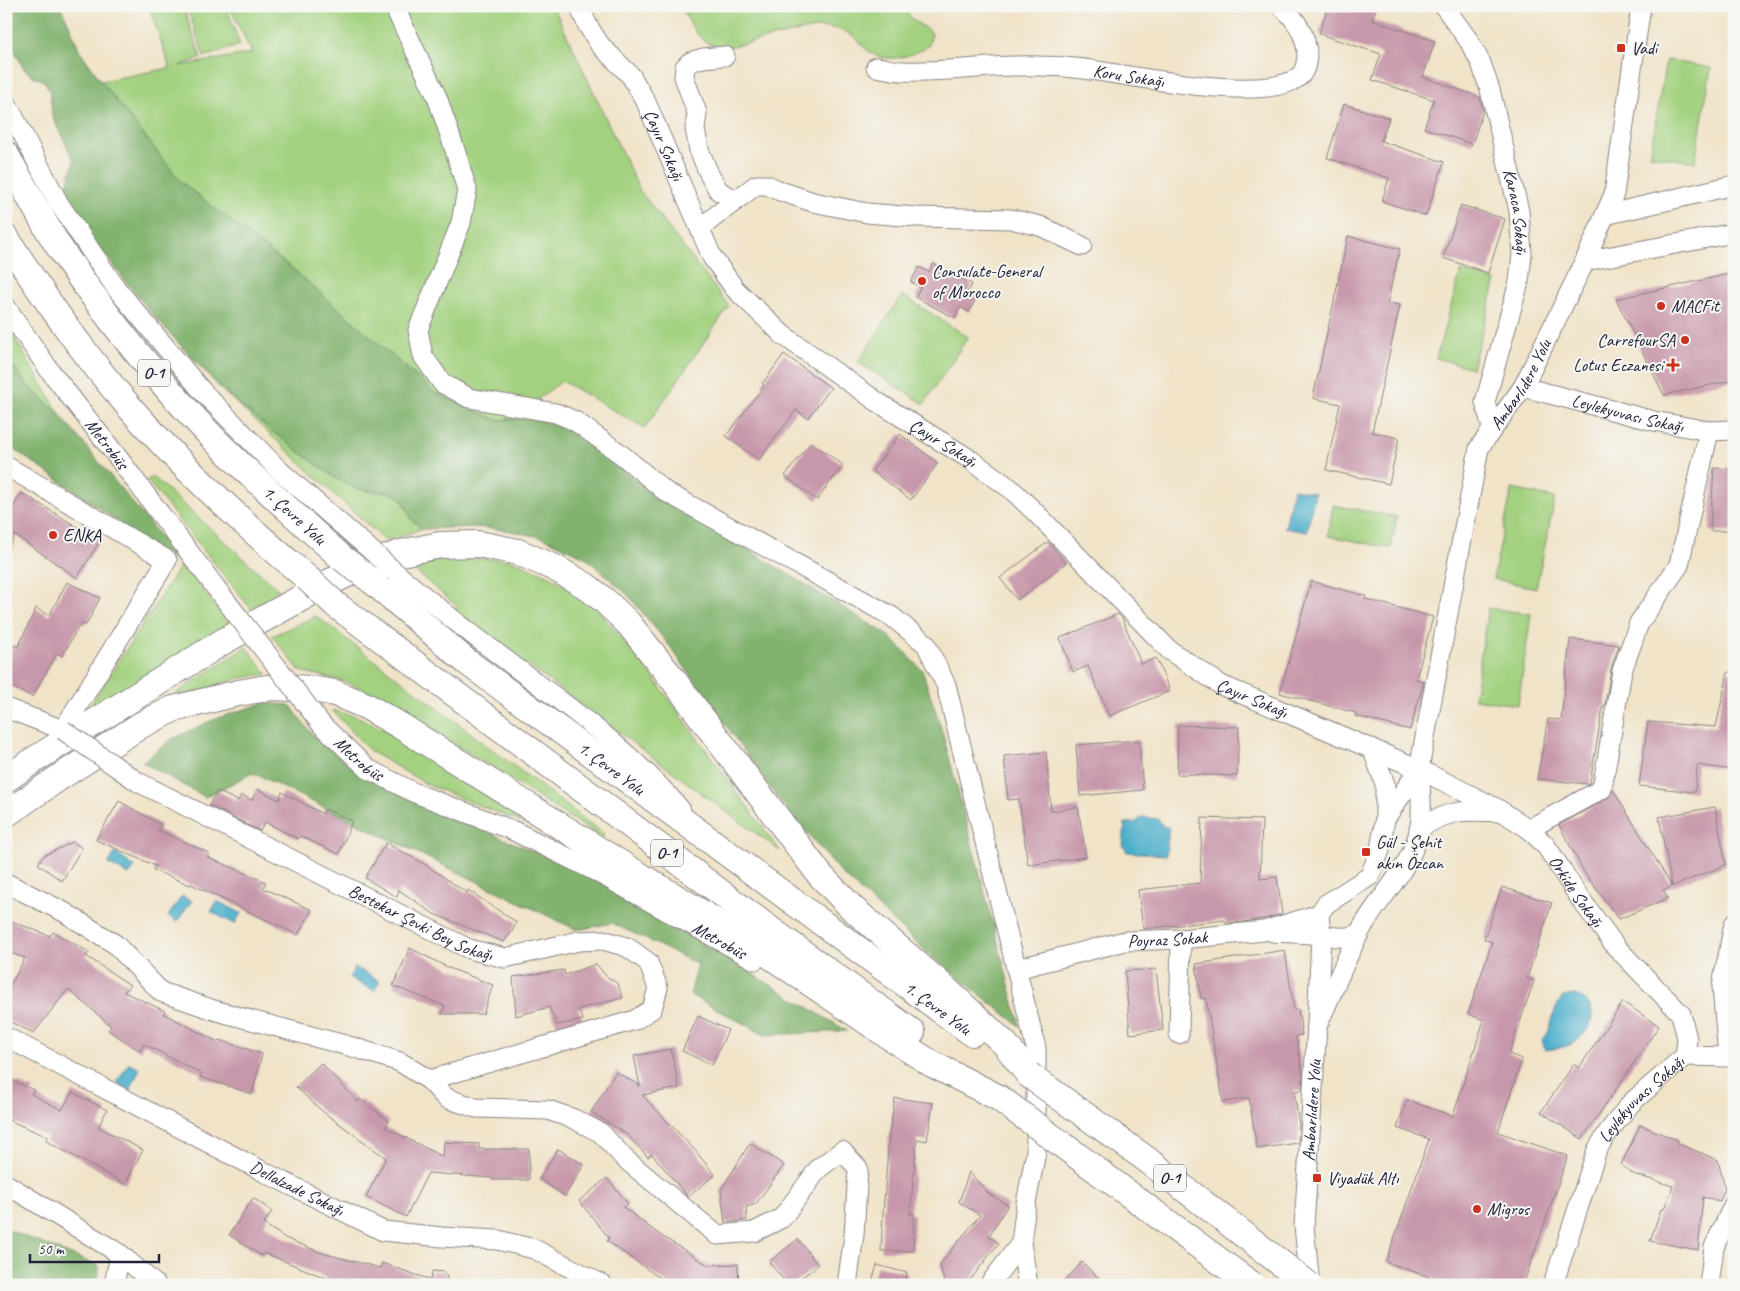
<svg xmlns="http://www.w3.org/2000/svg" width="1740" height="1291" viewBox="0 0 1740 1291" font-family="Caveat,sans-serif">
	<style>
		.green { fill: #a3d17f; stroke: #627a5d }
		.forest { fill: #82b36e; stroke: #526a54 }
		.water { fill: #4cafcb; stroke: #376883 }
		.building { fill: #c798ab }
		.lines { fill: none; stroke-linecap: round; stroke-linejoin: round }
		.minor-casing { stroke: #898282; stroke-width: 21 }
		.highway-casing { stroke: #898282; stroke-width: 28 }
		.minor { stroke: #fff; stroke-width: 19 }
		.highway { stroke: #fff; stroke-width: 26 }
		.minor-bridge-casing { stroke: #898282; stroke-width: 21; stroke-linecap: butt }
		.highway-bridge-casing { stroke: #898282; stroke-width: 28; stroke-linecap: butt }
		.minor-bridge { stroke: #fff; stroke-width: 19 }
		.highway-bridge { stroke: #fff; stroke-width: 26 }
		.poi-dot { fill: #c8321e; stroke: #f6f6f2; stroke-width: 2 }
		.labels { text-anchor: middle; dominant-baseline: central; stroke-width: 4; stroke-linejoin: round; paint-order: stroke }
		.shield { fill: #f6f6f2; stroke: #626272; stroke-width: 1 }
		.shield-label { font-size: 16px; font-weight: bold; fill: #22223b }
		.poi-label { font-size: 18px; fill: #22223b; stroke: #f6f6f2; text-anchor: start }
		.street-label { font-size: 18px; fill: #22223b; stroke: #f6f6f2 }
	</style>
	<rect width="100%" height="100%" fill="#f6f6f2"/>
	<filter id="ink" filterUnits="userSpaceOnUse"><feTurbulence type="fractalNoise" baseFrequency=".02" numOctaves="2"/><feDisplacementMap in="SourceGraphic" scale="10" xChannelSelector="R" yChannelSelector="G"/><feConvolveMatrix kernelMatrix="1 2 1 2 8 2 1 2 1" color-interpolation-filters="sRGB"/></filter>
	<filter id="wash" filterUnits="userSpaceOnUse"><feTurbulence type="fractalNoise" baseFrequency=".0096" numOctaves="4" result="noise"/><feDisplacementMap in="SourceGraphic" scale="20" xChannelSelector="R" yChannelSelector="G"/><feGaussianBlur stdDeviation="1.12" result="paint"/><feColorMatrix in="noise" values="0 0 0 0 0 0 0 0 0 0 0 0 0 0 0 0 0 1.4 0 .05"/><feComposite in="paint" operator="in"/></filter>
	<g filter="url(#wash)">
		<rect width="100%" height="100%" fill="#f0e3c8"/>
		<path class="green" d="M149 6H183L201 58 179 66 252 53 229 6H553L640 191 729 306 645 428 562 381 512 419 497 420 435 393 295 271 181 182 101 81 170 68Z
			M187 6H226L240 45 204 57Z
			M679 6H903L912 19 932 33 929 45C912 57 882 66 865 48 859 42 856 37 848 33 837 27 826 27 814 28L728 47C696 47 696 28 679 6Z
			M1666 60 1711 68 1695 162 1650 155Z
			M1461 271 1496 281 1472 368 1436 358Z
			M902 295 968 337 924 404 858 362Z
			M6 324 61 416 26 384 13 365 6 359Z
			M222 390 274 433 335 478 368 491 392 493 402 499 411 517 422 529 385 541Z
			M153 477 282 593 252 610 147 480Z
			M1512 489 1555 498 1536 588 1493 579Z
			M1333 505 1397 517 1391 548 1328 536Z
			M472 558 511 560 550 576 591 602 641 661 780 851 454 611 457 606 409 566 437 560Z
			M182 563 231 627 86 712Z
			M1488 608 1531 614 1518 705 1474 699Z
			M316 616 604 834 602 838 384 699 347 682 300 671 272 636Z
			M246 647 267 674 240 678 179 697 176 693Z
			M332 710 358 717 401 738 563 839 428 785 370 751Z"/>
		<path class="forest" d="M6 6H61L80 51 101 81 181 182 295 271 435 393 497 420 536 418 567 430 644 486 888 635 922 670 942 731 1020 1026 925 951 841 873 777 797 669 645 628 595 585 557 545 538 506 530 477 527 422 529 413 521 402 499 392 493 357 489 335 478 274 433 222 390 152 314 78 221 64 196 74 161 52 116 50 91 44 81 33 76 23 68 6 32Z
			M6 359 13 365 26 384 61 416 182 563 141 540 102 510 6 444Z
			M264 703 290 705 312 734 355 770 400 795 587 874 847 1031 765 1035 690 995 698 964 612 923 577 930 253 773 205 797 142 762 172 739 215 719Z
			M6 1229 99 1266 98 1285H6Z"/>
		<path class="water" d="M1293 489 1315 493 1307 532 1285 528Z
			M1142 817 1158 819 1164 827H1169L1166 855 1127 852 1123 845 1125 823H1135Z
			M115 853 135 867 129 875 108 864Z
			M182 896 192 901 177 922 168 916Z
			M217 901 241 913 235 924 211 912Z
			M355 967 379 981 375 991 349 978Z
			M1572 994C1603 1003 1594 1032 1572 1044 1563 1048 1554 1049 1545 1050L1542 1040 1548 1033 1556 1007 1563 997Z
			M129 1063 140 1068 130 1091 117 1082Z"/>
		<g id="blocks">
			<path class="building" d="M1328 6H1377L1372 20 1435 41 1423 77 1480 97 1483 111 1472 144 1424 128 1434 100 1372 80 1381 54 1319 34Z
				M1344 104 1389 118 1381 141 1444 162 1426 216 1382 201 1389 178 1327 158Z
				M1461 205 1505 219 1488 273 1443 258Z
				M1348 236 1400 249 1387 303 1400 305 1372 432 1399 438 1389 484 1326 470 1340 404 1313 398Z
				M933 264 972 284 968 292 977 297 969 312 960 307 955 318 915 297 921 287 911 282 919 267 929 272Z
				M1734 273V380L1664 395 1616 299Z
				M784 354 831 388 808 418 796 410 759 460 726 436 764 386 762 384Z
				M900 434 938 463 911 500 872 471Z
				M811 442 843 465 817 500 785 476Z
				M1714 468 1734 469V531H1710Z
				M22 493 100 541 77 578 15 535 6 554V518Z
				M1048 542 1066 563 1017 600 1000 578Z
				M1311 581 1366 596 1365 599 1433 617 1416 679 1424 681 1410 730 1355 716 1356 713 1280 693Z
				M67 582 100 598 86 625 81 623 62 656 57 653 32 697 6 684V661L14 645 18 647 36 608 49 616Z
				M1118 614 1122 618 1141 664 1156 658 1170 691 1109 716 1088 666 1073 672 1060 638Z
				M1570 639 1619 645 1611 669 1605 706H1603L1590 783 1588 784 1537 779 1548 719 1561 720Z
				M1728 672H1734V770L1697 765 1695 792 1639 786 1648 722 1716 727Z
				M1178 725 1239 727 1237 776 1177 774Z
				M1139 740 1143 790 1080 796 1076 745Z
				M1046 752 1051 811 1078 807 1086 857 1028 865 1019 799 1008 800 1004 756Z
				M257 789 279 800 282 792 323 814 325 809 352 821 339 854 300 836 298 839 265 822 260 831 209 805 217 791 238 801 241 795 252 800Z
				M1613 790 1672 886 1659 817 1715 807 1726 865 1663 890 1668 898 1619 919 1584 872 1559 825 1607 799Z
				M119 801 161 825 158 830 209 853 207 857 266 882 263 888 312 910 298 935 191 884 190 885 153 870 156 866 96 840Z
				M1202 818 1262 820 1260 879 1277 877 1282 914 1264 919 1243 922 1226 923 1225 920 1143 929 1138 890 1200 883Z
				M73 842 82 848 62 881 38 864 43 856Z
				M386 843 426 865 467 893 468 890 516 922 513 930 504 942 434 914 399 890 397 897 365 878Z
				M1502 887 1552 903 1527 978 1534 981 1509 1054 1522 1059 1498 1132 1568 1156 1523 1285H1452L1386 1262 1429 1139 1397 1128 1407 1100 1453 1116 1484 1020 1468 1014 1492 942 1484 939Z
				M6 919 50 936 53 932 89 952 86 956 130 985 124 992 165 1011 164 1014 218 1042 219 1040 262 1054 252 1094 200 1077 202 1074 144 1044 140 1051 108 1030 111 1026 68 989 34 1033 6 1020V993L25 958 6 952Z
				M410 948 449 968 493 985 483 1014H442L445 1006 393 986Z
				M1285 950 1294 1010 1298 1009 1302 1035 1296 1036 1303 1075 1302 1090 1294 1091 1299 1124 1298 1143 1257 1149 1249 1098 1223 1102 1206 998 1201 999 1196 964Z
				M596 964 606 976 617 983 623 998 578 1009 583 1020 557 1025 549 1007 516 1016 513 977 564 970 565 975Z
				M1156 969 1163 1030 1130 1034 1125 971Z
				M1623 1002 1659 1026 1582 1139 1541 1112 1574 1064 1579 1068Z
				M698 1016 728 1030 712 1065 682 1051Z
				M671 1049 679 1088 642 1095 693 1148 715 1175 688 1197 652 1154 648 1157 626 1134 591 1112 616 1072 640 1086 634 1056Z
				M321 1063 358 1102 360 1099 389 1121 385 1127 443 1157 444 1142 479 1144V1149H529V1180H492V1178L428 1173 406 1217 366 1197 386 1158 322 1111 296 1087Z
				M13 1081 34 1090 31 1094 62 1110 72 1092 107 1110 98 1127 143 1150 125 1184 46 1141 48 1137 6 1119V1092Z
				M895 1098 933 1103 927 1141 917 1139 910 1214H914L913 1251H881L883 1214 889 1135Z
				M1640 1125 1678 1140 1677 1143 1718 1160 1725 1189 1720 1201 1703 1197 1698 1250 1650 1241 1661 1209H1664L1673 1186 1633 1174 1621 1165Z
				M750 1143 784 1165 756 1204 746 1207 747 1220 725 1223 721 1190Z
				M558 1149 584 1165 565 1196 539 1179Z
				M969 1172 989 1194 1008 1205 989 1236 999 1243 966 1285H945L940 1264 980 1215 959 1202Z
				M607 1178 628 1204 623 1207 660 1235 708 1265 738 1264 739 1285H670L607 1241 609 1238 579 1201Z
				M253 1198 272 1211 264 1224 285 1238 322 1253 380 1268 382 1263 431 1280 432 1271 445 1272 449 1285H334L325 1282 326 1278 264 1253 262 1256 229 1235Z
				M798 1239 818 1265 792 1285H788L769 1262Z
				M1082 1262 1106 1285H1061Z
				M877 1265 907 1273 904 1285H871Z"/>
		</g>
	</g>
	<g filter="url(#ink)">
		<use href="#blocks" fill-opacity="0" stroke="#898282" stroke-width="1"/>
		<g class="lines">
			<defs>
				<g id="minor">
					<path d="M394 6 437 97 455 150 467 190 461 223 418 330 423 356 442 383 469 398 556 413 575 421 622 455 666 492 891 616 926 644 946 685 1036 1048V1152L1026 1203 1021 1243 1028 1285"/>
					<path id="s1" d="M579 6 588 26 600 45 631 76 646 102 712 257 735 289 783 335 879 403 968 458 1011 489 1037 514 1169 650 1221 685 1419 769 1498 809 1529 829 1546 846 1579 897 1616 947 1681 1014 1687 1039 1685 1056"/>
					<path id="s2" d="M1444 6 1469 41 1481 63 1490 90 1519 211 1522 254 1519 282 1485 402 1492 428"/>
					<path d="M725 56 703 58 690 62 685 67 684 77 697 113 695 129 699 150 710 176 719 191 728 196 733 203"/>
					<path id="s3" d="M876 67C885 68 894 71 902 71 948 73 993 64 1039 66 1053 66 1069 67 1084 69 1128 75 1262 103 1297 78 1305 73 1306 65 1307 56 1307 35 1296 20 1282 6"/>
					<path d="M6 102 58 202 116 288 202 391 280 471 365 545"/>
					<path d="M1605 215 1734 185"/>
					<path d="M700 228 756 185H767L780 191 813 202 867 213 916 217 1011 219 1040 226 1082 246"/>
					<path d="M1585 261 1734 233"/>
					<path id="s4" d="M6 307 50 371 119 459 216 588"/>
					<path id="s5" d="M1523 387 1654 421 1709 431 1734 430"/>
					<path d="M6 466 167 560 63 730 6 708"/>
					<path d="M396 573C425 597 454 621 485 644 553 697 625 743 681 810"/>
					<path id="s6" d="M322 725 368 769 415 793 514 831 593 870 755 960"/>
					<path d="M1372 748 1385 784V819"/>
					<path id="s7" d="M138 782 469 949 505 958 579 941 603 940 627 947 648 962 658 988 652 1009 635 1020 429 1080"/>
					<path d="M1419 829C1448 809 1466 810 1499 812"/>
					<path d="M1529 829 1602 789 1622 671 1639 623 1679 565 1709 431"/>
					<path d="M6 883 64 912 115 944 161 992 217 1011 356 1048 400 1062 429 1080 446 1098 476 1108 548 1110 574 1119 601 1133 625 1159 717 1235 754 1232 782 1218 819 1168 842 1151 858 1168 854 1235 847 1285"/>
					<path d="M1273 932C1289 933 1304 933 1320 935 1334 936 1345 940 1359 934"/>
					<path id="s8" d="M1016 969 1125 941 1181 939 1264 931 1319 914"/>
					<path id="s9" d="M1317 1026C1331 996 1343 965 1358 935 1377 898 1413 869 1420 826 1423 807 1420 787 1419 769L1479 448 1523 387 1585 261 1614 194 1641 6"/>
					<path d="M1179 1034 1181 939"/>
					<path id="s10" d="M6 1037 268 1174 383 1231 442 1237 498 1240 534 1249 603 1285"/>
					<path d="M6 1184 120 1254 156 1285"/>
					<path d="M114 1285 120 1254"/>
					<path d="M989 1285 1021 1243"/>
					<path id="s11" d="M1310 1285 1304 1226 1317 1026 1321 935 1319 914 1326 904 1370 876 1380 850 1385 819 1419 769"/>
					<path id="s12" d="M1553 1285 1597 1150 1608 1132 1631 1103 1685 1056 1728 1057 1722 986 1734 924"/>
					<path d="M1709 1285 1714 1247 1734 1204"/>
				</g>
				<g id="highway">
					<path id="s13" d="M6 155C24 186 40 218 59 247 105 316 159 383 217 442 257 482 300 520 342 558"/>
					<path d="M6 238C44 298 85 356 132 410 185 471 246 526 307 578"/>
					<path id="s14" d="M376 584 467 662 972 1033"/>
					<path d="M336 605 764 925 912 1032"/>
					<path d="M6 779 37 758 224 641 330 582 369 564 401 553 440 545 478 544 518 552 555 568 586 586 605 601 628 623 672 678 820 875 852 908 939 983 1005 1044 1029 1075"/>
					<path d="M6 814 60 777 141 725 173 709 238 693 273 687 311 689 335 693 366 706 399 725 634 872 753 944 893 1039 932 1064 999 1098"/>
				</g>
			</defs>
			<use href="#minor" class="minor-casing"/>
			<use href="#highway" class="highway-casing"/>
			<use href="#minor" class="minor"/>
			<use href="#highway" class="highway"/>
			<defs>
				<path id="minor-bridge" d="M365 545 396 573
					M216 588 322 725
					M63 730 138 782"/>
				<path id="highway-bridge" d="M342 558 376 584
					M307 578 336 605
					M1029 1075 1146 1159 1309 1285
					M999 1098 1252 1285"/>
			</defs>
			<use href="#minor-bridge" class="minor-bridge-casing"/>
			<use href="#highway-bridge" class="highway-bridge-casing"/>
			<use href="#minor-bridge" class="minor-bridge"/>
			<use href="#highway-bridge" class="highway-bridge"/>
		</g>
	</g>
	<g class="poi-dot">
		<rect x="1616" y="43" width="10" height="10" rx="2.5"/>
		<circle cx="922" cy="281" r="5"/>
		<circle cx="1661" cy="306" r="5"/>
		<circle cx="1685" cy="340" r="5"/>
		<path d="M1670.5 357.5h5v5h5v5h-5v5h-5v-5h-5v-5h5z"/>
		<circle cx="53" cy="535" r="5"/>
		<rect x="1361" y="847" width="10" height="10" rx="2.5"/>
		<rect x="1312" y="1173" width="10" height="10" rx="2.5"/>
		<circle cx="1477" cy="1209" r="5"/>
	</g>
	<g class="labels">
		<g class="shield">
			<rect x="138" y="359.5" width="32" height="27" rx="4"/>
			<rect x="651" y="839.5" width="32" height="27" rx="4"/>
			<rect x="1154" y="1164.5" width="32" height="27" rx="4"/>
		</g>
		<g class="shield-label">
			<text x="154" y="373">O-1</text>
			<text x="667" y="853">O-1</text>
			<text x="1170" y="1178">O-1</text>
		</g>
		<g class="poi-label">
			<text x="1631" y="48">Vadi</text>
			<text x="932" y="271">Consulate-General<tspan x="932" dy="21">of Morocco</tspan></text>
			<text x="1671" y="306">MACFit</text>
			<text x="1675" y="340" text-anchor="end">CarrefourSA</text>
			<text x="1663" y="365" text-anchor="end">Lotus Eczanesi</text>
			<text x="63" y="535">ENKA</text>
			<text x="1376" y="842">Gül - Şehit<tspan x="1376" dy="21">akın Özcan</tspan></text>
			<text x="1327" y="1178">Viyadük Altı</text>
			<text x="1487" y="1209">Migros</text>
		</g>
		<g class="street-label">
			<text stroke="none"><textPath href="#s3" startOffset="254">Koru Sokağı</textPath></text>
			<text stroke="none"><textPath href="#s1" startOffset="165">Çayır Sokağı</textPath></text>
			<text stroke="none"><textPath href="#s2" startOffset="221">Karaca Sokağı</textPath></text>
			<text stroke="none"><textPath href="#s9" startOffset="686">Ambarlıdere Yolu</textPath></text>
			<text stroke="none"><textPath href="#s5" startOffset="108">Leylekyuvası Sokağı</textPath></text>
			<text stroke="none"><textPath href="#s4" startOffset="170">Metrobüs</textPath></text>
			<text stroke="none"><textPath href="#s1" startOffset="586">Çayır Sokağı</textPath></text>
			<text stroke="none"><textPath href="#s13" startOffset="464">1. Çevre Yolu</textPath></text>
			<text stroke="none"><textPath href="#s1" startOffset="990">Çayır Sokağı</textPath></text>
			<text stroke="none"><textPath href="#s6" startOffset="50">Metrobüs</textPath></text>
			<text stroke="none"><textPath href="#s14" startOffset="299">1. Çevre Yolu</textPath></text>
			<text stroke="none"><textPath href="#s1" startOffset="1375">Orkide Sokağı</textPath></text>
			<text stroke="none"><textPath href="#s7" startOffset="316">Bestekar Şevki Bey Sokağı</textPath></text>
			<text stroke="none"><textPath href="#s8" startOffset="155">Poyraz Sokak</textPath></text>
			<text stroke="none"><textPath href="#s6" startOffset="455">Metrobüs</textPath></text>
			<text stroke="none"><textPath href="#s14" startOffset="704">1. Çevre Yolu</textPath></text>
			<text stroke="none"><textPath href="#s12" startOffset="210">Leylekyuvası Sokağı</textPath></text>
			<text stroke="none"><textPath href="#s11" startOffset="175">Ambarlıdere Yolu</textPath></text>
			<text stroke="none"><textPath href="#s10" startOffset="328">Dellalzade Sokağı</textPath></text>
		</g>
	</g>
	<rect width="1740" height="1291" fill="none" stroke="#f6f6f2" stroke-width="25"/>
	<path d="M30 1254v8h129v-8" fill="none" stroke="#22223b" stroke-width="2.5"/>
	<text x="38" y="1254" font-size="15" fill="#22223b" stroke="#f6f6f2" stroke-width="4" paint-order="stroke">50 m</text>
</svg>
